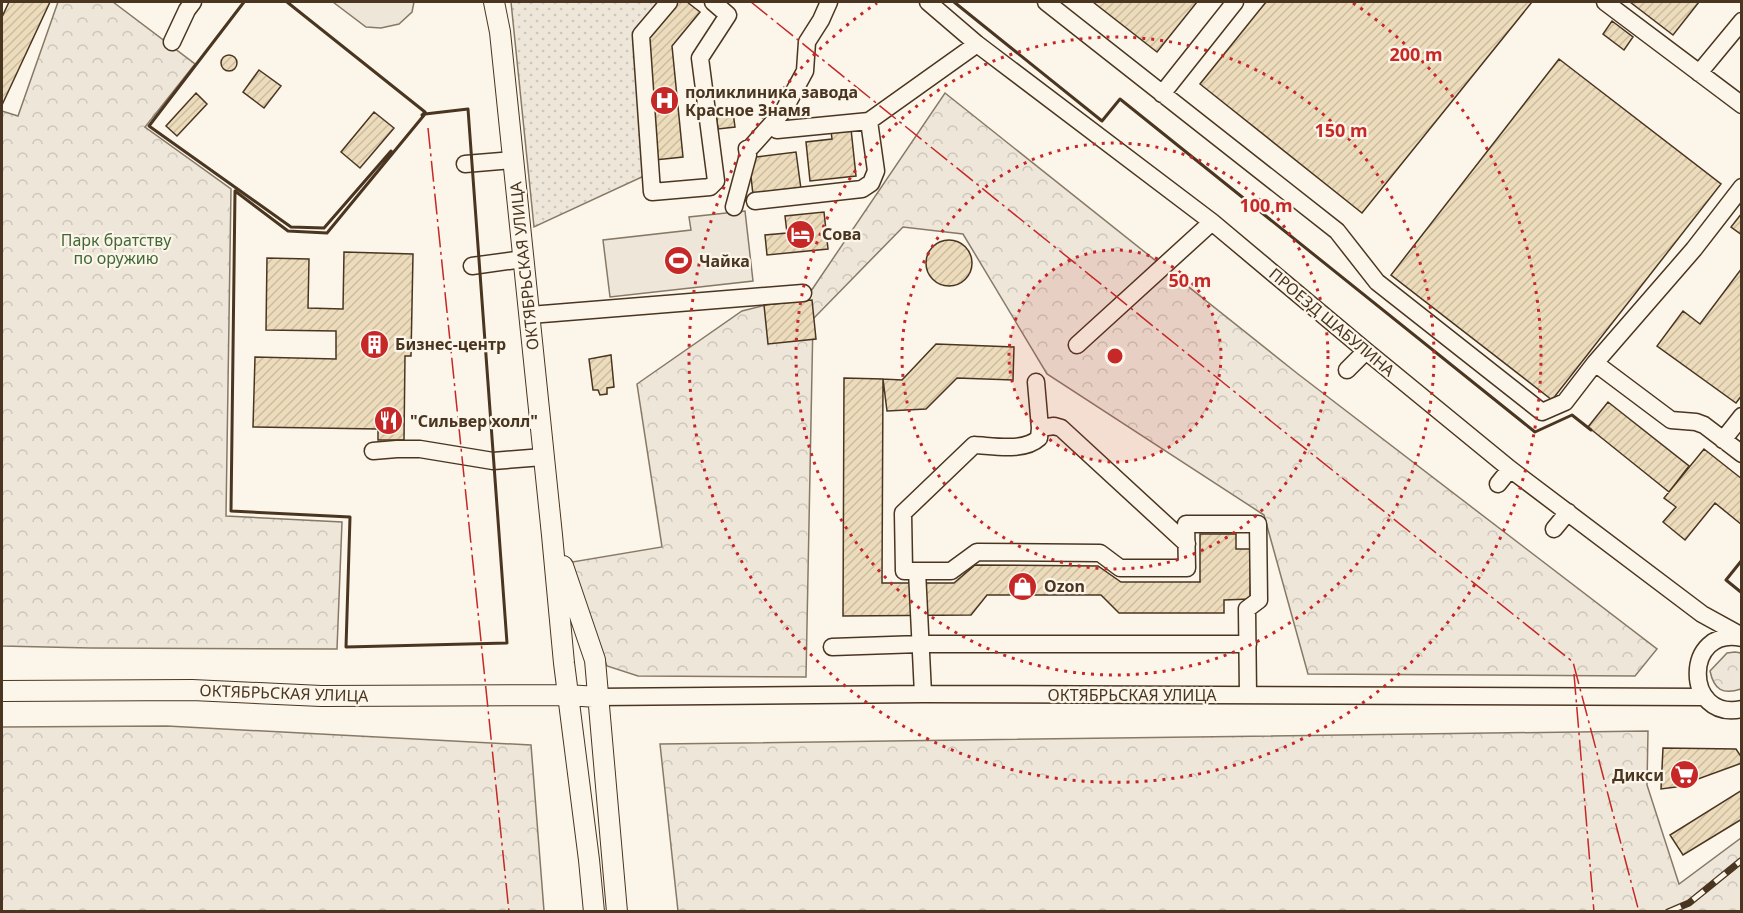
<svg xmlns="http://www.w3.org/2000/svg" width="1743" height="913" viewBox="0 0 1743 913" font-family="'Noto Sans',sans-serif">
	<style>
		.grass { fill: url(#grass-dots); stroke: #887966; stroke-width: 1.5 }
		.forest { fill: url(#forest-crowns); stroke: #887966; stroke-width: 1.5 }
		.pitch { fill: #ede6d9; stroke: #887966; stroke-width: 1.5 }
		.building { fill: url(#building-hatch); stroke: #4a3520; stroke-width: 1.5 }
		.lines { fill: none; stroke-linecap: round; stroke-linejoin: round }
		.minor-casing { stroke: #4a3520; stroke-width: 19 }
		.major-casing { stroke: #4a3520; stroke-width: 22 }
		.minor { stroke: #fbf6e9; stroke-width: 16 }
		.major { stroke: #fbf6e9; stroke-width: 20 }
		.rail-casing { stroke: #4a3520; stroke-width: 7 }
		.rail { stroke: #fbf6e9; stroke-width: 4.5; stroke-dasharray: 14; stroke-linecap: butt }
		.wall { stroke: #4a3520; stroke-width: 3 }
		.power { stroke: #c62828; stroke-width: 1.5; stroke-dasharray: 21 4.5 3 4.5; stroke-linecap: butt }
		.ring { fill: none; stroke: #c62828; stroke-width: 3; stroke-dasharray: 3 6 }
		.labels { text-anchor: middle; dominant-baseline: central; stroke-width: 4.5; stroke-linejoin: round; paint-order: stroke }
		.poi-label { font-size: 16px; font-weight: bold; fill: #4a3520; stroke: #fbf6e9; text-anchor: start }
		.park-label { font-size: 16px; fill: #436837; stroke: #fbf6e9 }
		.street-label { font-size: 16px; fill: #4a3520; stroke: #fbf6e9 }
		.centre { fill: #c62828; stroke: #fbf6e9; stroke-width: 3 }
		.ring-label { font-size: 18px; text-anchor: middle; font-weight: bold; fill: #c62828; stroke: #fbf6e9; stroke-width: 4.5; stroke-linejoin: round; paint-order: stroke }
	</style>
	<defs>
		<pattern id="grass-dots" width="8" height="8" patternUnits="userSpaceOnUse" patternTransform="scale(1.5)"><rect width="8" height="8" fill="#ede6d9"/><path d="M2 2h.1M6 6h.1" fill="none" stroke="#cdc6ba" stroke-width="1.8" stroke-linecap="round"/></pattern>
		<pattern id="forest-crowns" width="20" height="18" patternUnits="userSpaceOnUse" patternTransform="scale(1.5)"><rect width="20" height="18" fill="#ede6d9"/><path d="M2 6a3 3 0 1 1 6 0M12 15a3 3 0 1 1 6 0" fill="none" stroke="#cdc6ba"/></pattern>
		<pattern id="building-hatch" width="6" height="6" patternUnits="userSpaceOnUse" patternTransform="scale(1.5)"><rect width="6" height="6" fill="#ecdcbc"/><path d="M-1 1l2-2M0 6l6-6M5 7l2-2" fill="none" stroke="#ccbda1"/></pattern>
	</defs>
	<rect width="100%" height="100%" fill="#fbf6e9"/>
	<path class="grass" d="M511 2H663L644 176 534 227Z"/>
	<path class="forest" d="M58 2H113L195 64 145 127 231 189 226 516 342 522 337 649 90 648 2 646V111L18 116Z
		M945 93 1298 374 1657 649 1635 676 1308 674 1264 515 1047 374 963 234 903 227 813 319 806 677 638 676 607 666 596 639 572 562 662 547 637 384 742 311 809 294Z
		M1735 652 1741 653V689C1723 695 1714 690 1710 671L1727 653Z
		M167 726 531 745 544 911H2V727Z
		M1648 731 1647 785 1679 884 1741 838V911H678L660 744Z"/>
	<path class="pitch" d="M333 2H414L412 12 399 24 381 28 366 27Z
		M745 211 753 281 610 297 603 240 691 230 689 217Z"/>
	<path class="building" d="M9 2H50L2 105V17Z
		M673 2H687L700 12 672 46 683 157 655 160 643 38Z
		M1093 2H1197L1157 52Z
		M1266 2H1532L1362 213 1200 84Z
		M1630 2H1699L1673 35Z
		M1612 21 1633 37 1624 50 1603 34Z
		M221 63a8 8 0 1 1 16 0a8 8 0 1 1-16 0Z
		M1559 59 1721 184 1552 400 1391 275Z
		M259 70 281 86 264 108 243 92Z
		M196 93 207 104 177 136 166 126Z
		M374 112 394 128 360 168 341 152Z
		M733 112 735 127 718 129 716 114Z
		M851 129 856 176 810 181 806 142 832 139 831 131Z
		M796 152 801 189 753 195 749 158Z
		M824 212 828 249 767 255 765 235 787 233 785 216Z
		M1742 213V235L1731 227Z
		M926 263a23 23 0 1 1 46 0a23 23 0 1 1-46 0Z
		M344 252 413 254 411 356H405L404 440H378V429L253 427 255 357 336 359V331L266 330 267 258 309 259 308 308 343 309Z
		M1742 268V395L1736 403 1657 346 1683 311 1700 324Z
		M812 300 816 339 768 344 764 305Z
		M936 344 1014 347 1013 380 957 378 926 409 887 411 883 379 902 380Z
		M611 355 614 387 607 388V394L600 395 598 390H593L589 359Z
		M844 378 883 379 882 583H954L975 565 1098 566 1121 582H1200V534H1236V549H1251L1250 599 1224 600V613H1119L1101 595H987L971 615 843 616Z
		M1608 402 1689 466 1669 492 1588 427Z
		M1704 449 1742 479V525L1715 503 1685 540 1663 522 1676 507 1664 498Z
		M1663 748 1736 749 1742 758V763L1676 787 1661 789Z
		M1742 790V819L1683 855 1670 835Z"/>
	<g class="lines">
		<defs>
			<path id="minor" d="M669 2 641 35 652 192 710 187 716 181 700 58 728 15 713 2
				M928 2 977 44 1212 222 1366 351 1510 469 1702 614 1742 636
				M1046 2 1337 231 1377 282 1542 412 1565 402 1595 363 1671 420 1696 422 1704 425 1742 454
				M1605 2 1742 105
				M172 42 187 10 193 2
				M1699 73 1742 21
				M1162 94 1235 2
				M777 130 869 121
				M465 164 513 160
				M755 201 862 189 871 183 876 171 869 121 977 44
				M734 207 748 155 747 149 751 147 784 110 805 71 807 42 821 20 829 2
				M472 266 523 259
				M530 315 803 293
				M1077 345 1212 222
				M1595 363 1694 249 1742 187
				M1347 370 1366 351
				M1036 382 1040 428
				M1723 440 1742 416
				M373 451 397 449H420L493 461 543 457
				M1498 484 1510 469
				M1554 529 1568 512
				M1187 544 1061 428 1054 426 1040 428 1039 438C1024 452 994 446 974 445L903 513 904 571H951L977 552 1100 553 1120 568H1187L1186 524H1258L1259 600 1247 609 1248 695
				M917 571 923 694
				M1742 638C1683 625 1683 722 1742 709
				M832 647 920 644H1248
				M597 697 923 694 1705 697"/>
			<path id="major" d="M494 2 500 32 552 535 564 663 589 860 594 912
				M563 566 595 660 617 912
				M2 691 192 690 321 696 567 695 597 697"/>
		</defs>
		<use href="#minor" class="minor-casing"/>
		<use href="#major" class="major-casing"/>
		<use href="#minor" class="minor"/>
		<use href="#major" class="major"/>
		<defs>
			<path id="rail" d="M1668 912 1689 903 1742 860"/>
		</defs>
		<use href="#rail" class="rail-casing"/>
		<use href="#rail" class="rail"/>
		<path class="wall" d="M244 2 149 126 291 227 324 228 391 151
			M287 2 425 112 422 115
			M954 2 1102 121 1120 99 1535 432 1572 415 1591 430
			M468 109 507 643 346 647 350 517 231 511 235 191 288 231 327 233 425 114Z
			M1742 560 1726 580 1742 593"/>
		<path class="power" d="M751 2 1277 426 1573 662 1639 912
			M428 128 509 912
			M1574 674 1594 912"/>
	</g>
	<circle cx="1115" cy="356" r="106" fill="#c62828" fill-opacity=".12"/>
	<g class="ring">
		<circle cx="1115" cy="356" r="106"/>
		<circle cx="1115" cy="356" r="213"/>
		<circle cx="1115" cy="356" r="319"/>
		<path d="M1353 3A426 426 0 1 1 877 3"/>
	</g>
	<defs>
		<symbol id="hospital-disc" viewBox="-11 -11 22 22"><circle r="9.5" fill="#c62828" stroke="#fbf6e9"/><path d="M-5-5h3v3.5h4V-5h3V5h-3V1.5h-4V5h-3Z" fill="#fff"/></symbol>
		<symbol id="hotel-disc" viewBox="-11 -11 22 22"><circle r="9.5" fill="#c62828" stroke="#fbf6e9"/><path d="M-6-4.5h1.5V1H6V5H4.5V3h-9V5H-6ZM-4 0a1.8 1.8 0 1 1 3.6 0ZM.5 0V-2.5h3Q6-2.5 6 0Z" fill="#fff"/></symbol>
		<symbol id="stadium-disc" viewBox="-11 -11 22 22"><circle r="9.5" fill="#c62828" stroke="#fbf6e9"/><path d="M0-5a6.5 5 0 1 0 0 10a6.5 5 0 1 0 0-10ZM-3.5-1.8h7v3.6h-7Z" fill="#fff"/></symbol>
		<symbol id="building-disc" viewBox="-11 -11 22 22"><circle r="9.5" fill="#c62828" stroke="#fbf6e9"/><path d="M-4-6H4V6H1V3H-1V6H-4ZM-2.5-4.3h1.7v1.8h-1.7ZM.8-4.3h1.7v1.8H.8ZM-2.5-1h1.7V.8h-1.7ZM.8-1h1.7V.8H.8Z" fill="#fff"/></symbol>
		<symbol id="restaurant-disc" viewBox="-11 -11 22 22"><circle r="9.5" fill="#c62828" stroke="#fbf6e9"/><path d="M-5-6h1v4h1v-4h1v4h1v-4h1v5L-1.5 .5V6h-2V.5L-5-1ZM5-6V6H3V1.5H1.5Q1.5-4 5-6Z" fill="#fff"/></symbol>
		<symbol id="shop-disc" viewBox="-11 -11 22 22"><circle r="9.5" fill="#c62828" stroke="#fbf6e9"/><path d="M-5-2.5h2.3a2.7 3.5 0 0 1 5.4 0H5L5.5 6h-11ZM-1.5-2.5h3a1.5 2.3 0 0 0-3 0Z" fill="#fff"/></symbol>
		<symbol id="supermarket-disc" viewBox="-11 -11 22 22"><circle r="9.5" fill="#c62828" stroke="#fbf6e9"/><path d="M-6-5.5h2.5l.6 2H6L4.5 2H-2.5L-4.4-4H-6ZM-1.5 3.2a1.3 1.3 0 1 0 .1 0ZM3 3.2a1.3 1.3 0 1 0 .1 0Z" fill="#fff"/></symbol>
	</defs>
	<g fill-rule="evenodd">
		<use href="#hospital-disc" x="648" y="84" width="33" height="33"/>
		<use href="#hotel-disc" x="784" y="218" width="33" height="33"/>
		<use href="#stadium-disc" x="662" y="244" width="33" height="33"/>
		<use href="#building-disc" x="358" y="328" width="33" height="33"/>
		<use href="#restaurant-disc" x="372" y="404" width="33" height="33"/>
		<use href="#shop-disc" x="1006" y="570" width="33" height="33"/>
		<use href="#supermarket-disc" x="1668" y="758" width="33" height="33"/>
	</g>
	<g class="labels">
		<g class="poi-label">
			<text x="685" y="92">поликлиника завода<tspan x="685" dy="18">Красное Знамя</tspan></text>
			<text x="822" y="234">Сова</text>
			<text x="699" y="261">Чайка</text>
			<text x="395" y="344">Бизнес-центр</text>
			<text x="410" y="421">"Сильвер холл"</text>
			<text x="1044" y="586">Ozon</text>
			<text x="1664" y="775" text-anchor="end">Дикси</text>
		</g>
		<g class="park-label">
			<text x="116" y="240">Парк братству<tspan x="116" dy="18">по оружию</tspan></text>
		</g>
		<g class="street-label">
			<text transform="translate(524 266) rotate(-96)">ОКТЯБРЬСКАЯ УЛИЦА</text>
			<text transform="translate(1332 322) rotate(40)">ПРОЕЗД ШАБУЛИНА</text>
			<text transform="translate(284 693) rotate(2)">ОКТЯБРЬСКАЯ УЛИЦА</text>
			<text x="1132" y="695">ОКТЯБРЬСКАЯ УЛИЦА</text>
		</g>
	</g>
	<circle cx="1115" cy="356" r="9" class="centre"/>
	<g class="ring-label">
		<text x="1416" y="61">200 m</text>
		<text x="1341" y="137">150 m</text>
		<text x="1266" y="212">100 m</text>
		<text x="1190" y="287">50 m</text>
	</g>
	<rect width="1743" height="913" fill="none" stroke="#4a3520" stroke-width="6"/>
</svg>
